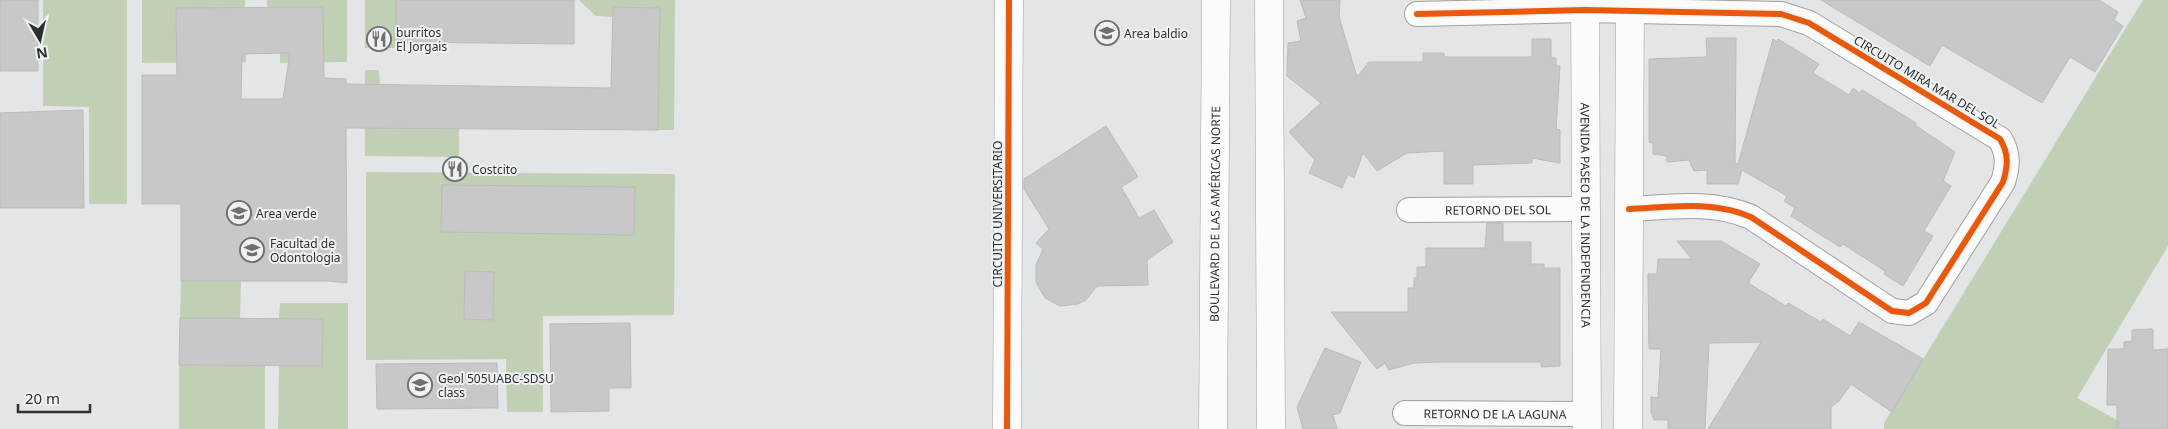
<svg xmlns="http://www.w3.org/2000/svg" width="2168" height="429" viewBox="0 0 2168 429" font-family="'Noto Sans',sans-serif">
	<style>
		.green { fill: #c1cfb5 }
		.building { fill: #c8c8c9; stroke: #bbb; fill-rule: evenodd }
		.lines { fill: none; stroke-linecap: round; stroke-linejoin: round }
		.minor-casing { stroke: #9fa1a1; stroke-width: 26 }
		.tertiary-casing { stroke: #9fa1a1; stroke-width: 29 }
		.secondary-casing { stroke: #9fa1a1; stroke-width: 29 }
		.minor { stroke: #fbfbfb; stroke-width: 24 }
		.tertiary { stroke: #fbfbfb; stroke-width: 28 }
		.secondary { stroke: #fbfbfb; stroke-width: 28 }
		.cycleway-casing { stroke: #eff2f4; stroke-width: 9 }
		.cycleway { stroke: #e8590c; stroke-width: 6 }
		.labels { text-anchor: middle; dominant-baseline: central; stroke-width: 4; stroke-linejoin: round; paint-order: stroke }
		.poi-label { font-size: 12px; fill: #2e2f30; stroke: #eff2f4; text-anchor: start }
		.street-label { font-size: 12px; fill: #2e2f30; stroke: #eff2f4 }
	</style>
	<rect width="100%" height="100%" fill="#e3e5e6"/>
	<path class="green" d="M43 0H127V204H89V107L43 106Z
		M142 0H245V8H177V54H246V62L142 63Z
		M267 0H347V62L280 63V53H323V7H267Z
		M365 0H396V48H365Z
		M579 0H675L674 130H658L660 8 613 7V17L596 16Z
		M2143 0H2168V246L2077 398 2117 420V429H1884V423Z
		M365 70H379L380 85 459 128V157L365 156Z
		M366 172 675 174 674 315 543 316V412H507L506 359 366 360Z
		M181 281H241L240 318H180Z
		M280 303H348V429H278L279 366H322L323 320 279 319Z
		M179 365 265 366V429H179Z"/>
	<path class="building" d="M0 0H38V71H0Z
		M396 0H574V44L396 42Z
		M1300 0H1340L1339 17 1357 77 1369 62H1423V53H1444V57H1532V39H1551V58H1556V66H1560L1556 129 1560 130V163L1532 158V163L1473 165V184H1444V151L1407 153 1377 171 1363 153 1354 178 1348 174 1342 188 1309 173 1315 160 1289 132 1321 103 1287 76 1288 43 1301 41 1297 21 1306 18Z
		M1821 0H2099L2118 12 2114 20 2123 26 2095 72 2070 57 2042 103 1942 45 1930 66Z
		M323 7 324 78 346 79V84L611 88 613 7 660 8 658 130 346 128 347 283 328 281H181V204H142V75H177L176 8ZM290 53 283 99H241L242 54Z
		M1706 38H1736L1735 163 1738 164 1773 39 1777 42 1778 39 1819 64 1813 73 1849 95 1853 88 1860 93 1862 90 1916 123 1915 125 1955 152 1943 181 1951 186 1924 231 1933 236 1903 286 1884 274 1885 271 1843 244 1840 247 1791 216 1795 208 1784 201 1787 196 1742 170 1738 184H1707V170L1694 171 1689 160 1667 162V156L1653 154V143L1649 142V59L1707 57Z
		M83 110 84 208H0V113Z
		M1106 126 1138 177 1121 187 1139 218 1154 210 1173 242 1147 260 1148 285 1097 286 1086 300 1078 304 1060 306 1045 298 1036 282V265L1043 249 1036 243 1049 229 1024 189V179Z
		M442 185 635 187 634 235 441 232Z
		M1487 223H1503V242H1531V264H1544V268H1560V366L1541 367V362H1442L1414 363 1389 370 1385 363 1377 369 1331 312H1408V288H1414V278H1417V267H1426V248H1485Z
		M1677 241H1721L1760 264 1748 283 1786 306 1788 303 1821 322 1823 319 1850 336 1859 322 1923 359 1892 412 1851 384 1839 401 1831 407V429H1708L1761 342 1709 343 1705 429H1668V420H1654L1651 412V397L1658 398 1661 349H1649L1648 274H1657L1658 259H1692Z
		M465 271 494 272 493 320 464 319Z
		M180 318 323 319 322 366 179 365Z
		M630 323 631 388H609V411L551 412 550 324Z
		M2153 329V350L2168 349V429H2117V405H2107L2108 349H2124V342L2132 341V330Z
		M1325 348 1361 362 1340 413 1333 415 1337 429H1303L1297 407Z
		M497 363 498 408 377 409 376 364Z"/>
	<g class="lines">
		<defs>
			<g id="minor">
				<path d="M1417 14 1585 10 1781 14 1809 23 2000 139C2009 154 2008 166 2003 182L1926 303 1909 313 1892 311 1751 217C1712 200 1670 207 1629 209"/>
				<path id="s1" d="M1409 210 1586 209"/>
				<path id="s2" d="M1405 413 1586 414"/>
			</g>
			<g id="tertiary">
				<path id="s3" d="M1585 0 1587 429"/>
				<path d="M1007 429 1009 0"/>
				<path d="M1628 429 1630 0"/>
			</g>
			<g id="secondary">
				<path d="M1269 0 1271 429"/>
				<path id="s4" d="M1213 429 1216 0"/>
			</g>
		</defs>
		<use href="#minor" class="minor-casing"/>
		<use href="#tertiary" class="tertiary-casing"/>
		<use href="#secondary" class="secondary-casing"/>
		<use href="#minor" class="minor"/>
		<use href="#tertiary" class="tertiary"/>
		<use href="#secondary" class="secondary"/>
		<defs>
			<path id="cycleway" d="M1417 14 1585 10 1781 14 1809 23 2000 139C2009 154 2008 166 2003 182L1926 303 1909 313 1892 311 1751 217C1712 200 1670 207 1629 209
				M1007 429 1009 0"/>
		</defs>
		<use href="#cycleway" class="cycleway-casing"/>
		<use href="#cycleway" class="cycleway"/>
	</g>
	<defs>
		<symbol id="school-ring" viewBox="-11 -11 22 22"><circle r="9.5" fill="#eff2f4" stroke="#6d6f70" stroke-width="1.5"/><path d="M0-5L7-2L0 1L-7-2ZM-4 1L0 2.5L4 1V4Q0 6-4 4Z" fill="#6d6f70"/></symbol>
		<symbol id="restaurant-ring" viewBox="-11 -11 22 22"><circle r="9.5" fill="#eff2f4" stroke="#6d6f70" stroke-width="1.5"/><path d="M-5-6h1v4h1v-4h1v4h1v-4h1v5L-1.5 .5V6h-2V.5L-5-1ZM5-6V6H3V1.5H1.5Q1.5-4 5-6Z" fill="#6d6f70"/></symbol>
		<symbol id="university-ring" viewBox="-11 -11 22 22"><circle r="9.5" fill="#eff2f4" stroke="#6d6f70" stroke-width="1.5"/><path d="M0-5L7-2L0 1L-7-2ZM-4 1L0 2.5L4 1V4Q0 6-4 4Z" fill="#6d6f70"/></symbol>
	</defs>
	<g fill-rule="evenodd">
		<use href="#school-ring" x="1093" y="19" width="28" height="28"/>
		<use href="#restaurant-ring" x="365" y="25" width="28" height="28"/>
		<use href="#restaurant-ring" x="441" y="155" width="28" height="28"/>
		<use href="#school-ring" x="225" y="199" width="28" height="28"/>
		<use href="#university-ring" x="238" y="236" width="28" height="28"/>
		<use href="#university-ring" x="406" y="371" width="28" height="28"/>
	</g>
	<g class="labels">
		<g class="poi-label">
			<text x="396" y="32">burritos<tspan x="396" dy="14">El Jorgais</tspan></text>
			<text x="1124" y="33">Area baldio</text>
			<text x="472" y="169">Costcito</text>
			<text x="256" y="213">Area verde</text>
			<text x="270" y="243">Facultad de<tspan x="270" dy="14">Odontologia</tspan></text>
			<text x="438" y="378">Geol 505UABC-SDSU<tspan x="438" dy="14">class</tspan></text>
		</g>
		<g class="street-label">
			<text transform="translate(1927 82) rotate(31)">CIRCUITO MIRA MAR DEL SOL</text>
			<text stroke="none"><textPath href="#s1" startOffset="89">RETORNO DEL SOL</textPath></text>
			<text transform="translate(997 214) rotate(-90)">CIRCUITO UNIVERSITARIO</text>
			<text stroke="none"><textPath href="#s4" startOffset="215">BOULEVARD DE LAS AMÉRICAS NORTE</textPath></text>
			<text stroke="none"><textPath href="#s3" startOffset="215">AVENIDA PASEO DE LA INDEPENDENCIA</textPath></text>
			<text stroke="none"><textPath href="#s2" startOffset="90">RETORNO DE LA LAGUNA</textPath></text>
		</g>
	</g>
	<g transform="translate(40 40) rotate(171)" stroke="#eff2f4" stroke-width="4" paint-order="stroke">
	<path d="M0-4L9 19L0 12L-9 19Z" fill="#2e2f30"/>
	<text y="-8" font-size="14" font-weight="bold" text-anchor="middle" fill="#2e2f30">N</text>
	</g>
	<path d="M18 404v8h72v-8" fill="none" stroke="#2e2f30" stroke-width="2.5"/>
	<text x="25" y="404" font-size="15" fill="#2e2f30" stroke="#eff2f4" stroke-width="4" paint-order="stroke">20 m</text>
</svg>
